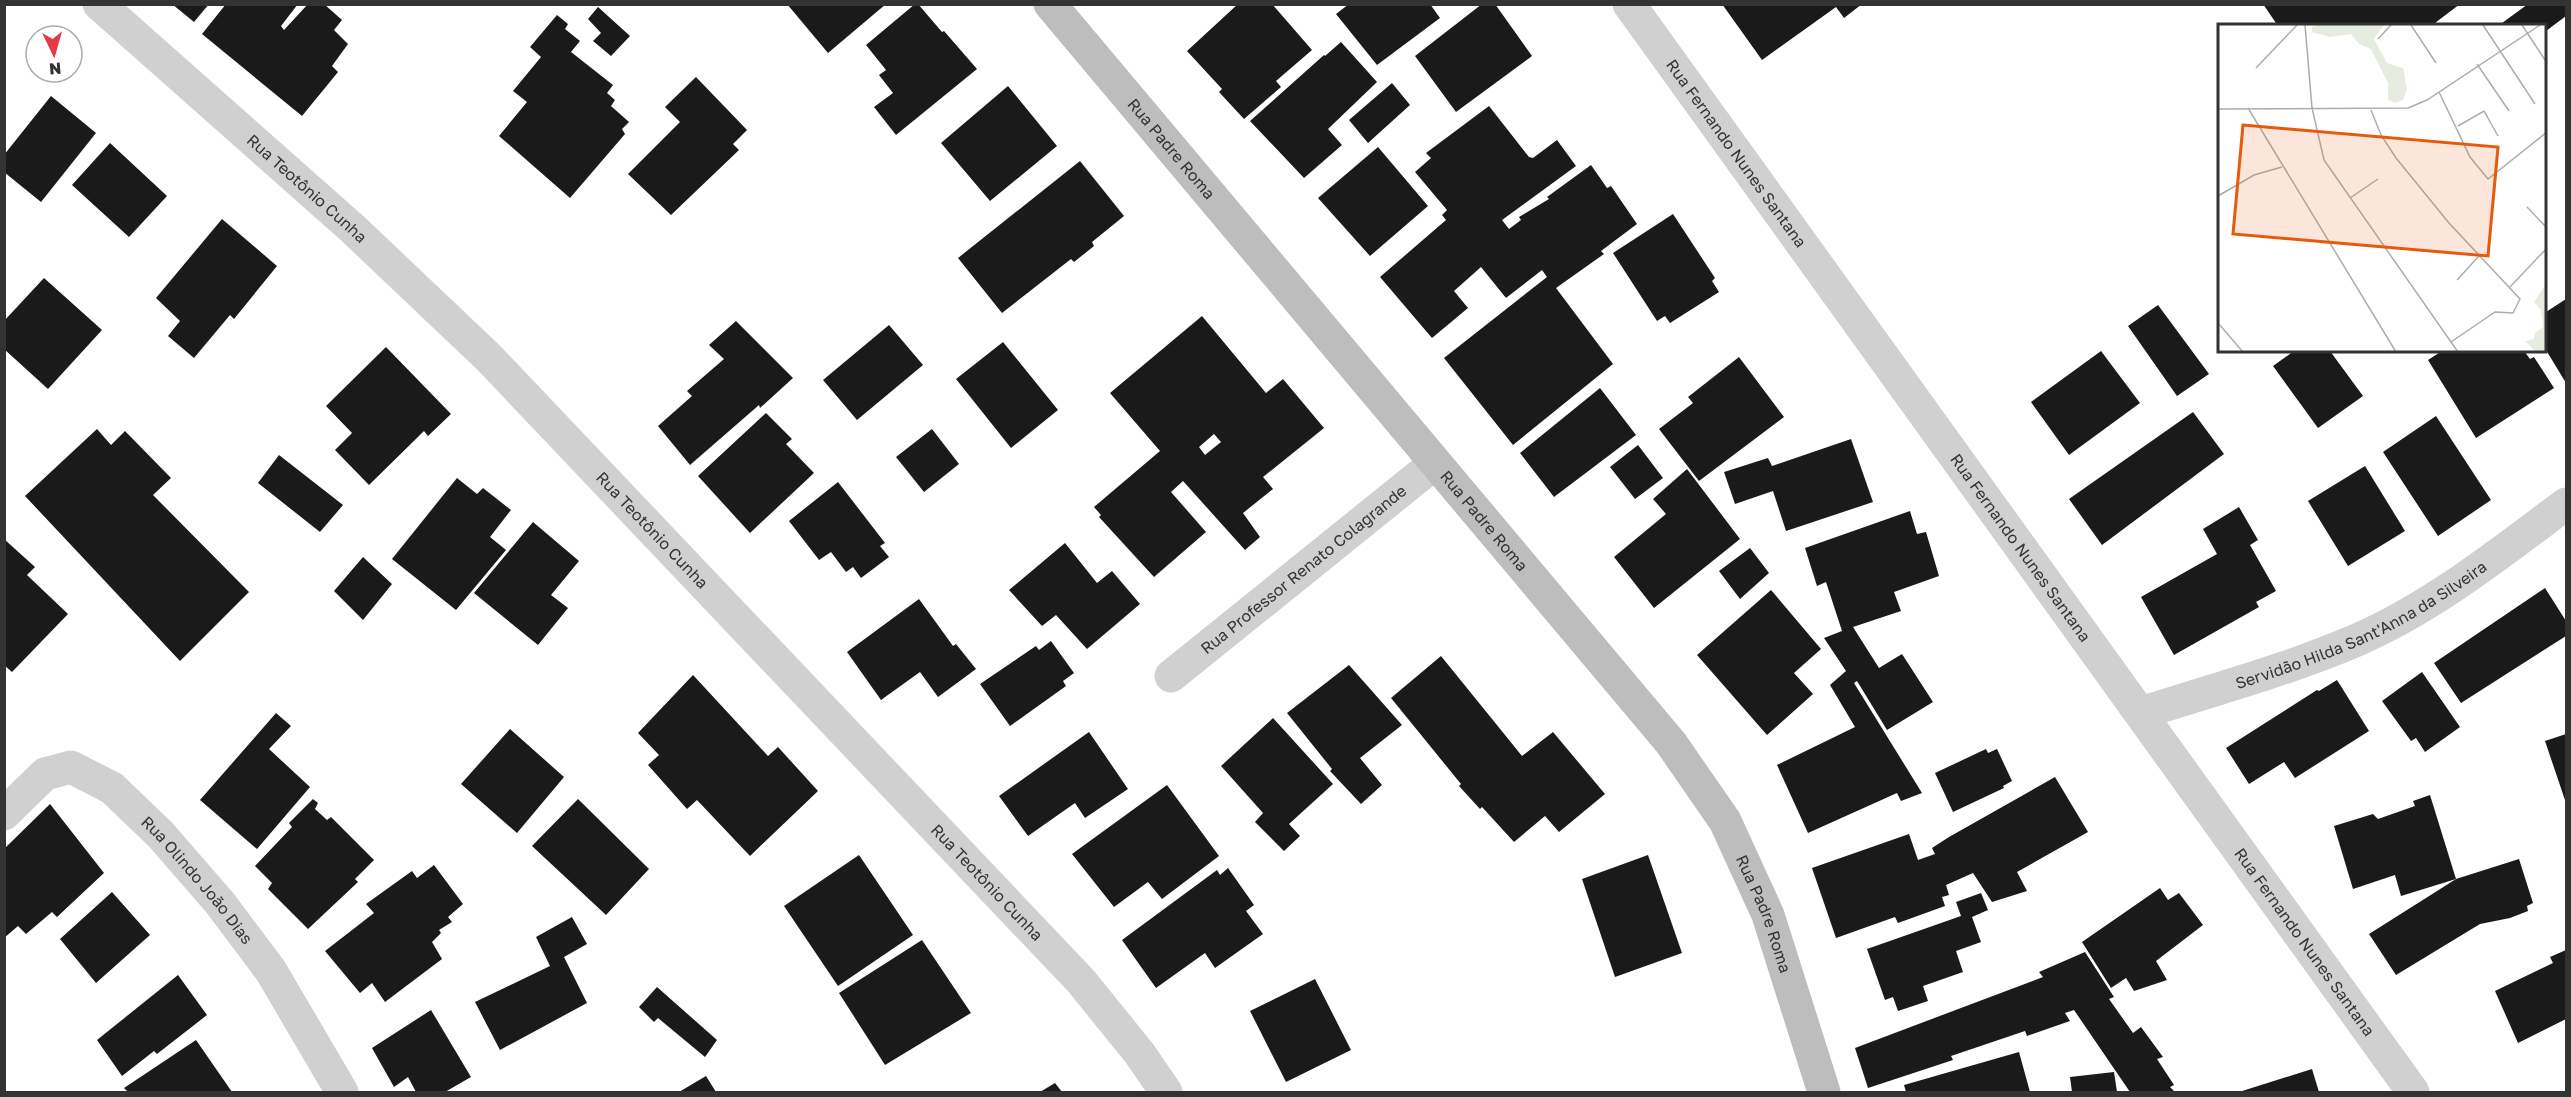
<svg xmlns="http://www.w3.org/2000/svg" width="2571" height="1097" viewBox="0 0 2571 1097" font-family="'Golos Text',sans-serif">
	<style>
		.building { fill: #1a1a1a; fill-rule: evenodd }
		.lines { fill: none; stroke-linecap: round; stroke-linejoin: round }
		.street { stroke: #d0d0d0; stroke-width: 33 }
		.secondary { stroke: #bdbdbd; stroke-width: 33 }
		.labels { text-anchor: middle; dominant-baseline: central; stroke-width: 6; stroke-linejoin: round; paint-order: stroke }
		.street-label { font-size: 16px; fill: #333; stroke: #fff }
		.inset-road { fill: none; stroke: #adadad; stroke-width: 1.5 }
		.view { fill: #e8590c; fill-opacity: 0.15; stroke: #e8590c; stroke-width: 3 }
		.inset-edge { fill: none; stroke: #333; stroke-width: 3 }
	</style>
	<rect width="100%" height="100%" fill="#fff"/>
	<path class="building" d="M172 4H209L194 22Z
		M226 4H298L281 26 284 30 308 4H324L342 20 334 30 348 44 332 66 338 72 302 116 202 34Z
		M787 4H886L828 53Z
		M915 4H918L942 32 944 31 977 69 896 135 874 107 893 93 879 75 886 70 866 45Z
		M1238 4H1272L1312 50 1276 81 1281 87 1244 119 1219 92 1222 89 1187 51Z
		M1349 4H1430L1440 18 1377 65 1336 14Z
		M1482 4H1495L1532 56 1456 112 1415 56Z
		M1722 4H1862L1844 18 1836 7 1762 60Z
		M2263 4H2460L2431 26H2278Z
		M2528 4H2566V16L2546 31V26H2498Z
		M598 7 630 36 611 56 593 41 601 33 588 19Z
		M557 15 568 24 565 29 580 41 571 52 613 85 607 93 615 100 611 106 629 122 622 129 625 134 570 198 499 136 527 102 513 91 541 57 530 47Z
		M1341 42 1377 82 1328 129 1342 145 1304 178 1250 121 1324 55 1325 56Z
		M696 77 747 130 733 144 739 150 671 215 628 174 680 122 665 107Z
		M1392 83 1410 105 1368 143 1349 120Z
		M1008 86 1057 146 990 201 941 143Z
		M51 96 96 133 41 202 4 172V155Z
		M1489 106 1529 157 1533 158 1557 140 1576 166 1502 220 1509 229 1521 220 1519 217 1549 199 1547 197 1591 165 1607 188 1611 186 1637 224 1601 251 1604 254 1556 288 1613 364 1513 445 1444 358 1547 277 1542 270 1506 298 1481 267 1454 291 1468 308 1432 338 1380 277 1446 220 1442 215 1447 210 1415 172 1431 158 1426 153Z
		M110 143 167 196 129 237 72 185Z
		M1378 147 1428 206 1370 256 1318 198Z
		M1080 161 1124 216 1092 242 1094 246 1074 262 1071 259 1002 313 958 258Z
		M1673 214 1715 278 1712 281 1719 292 1670 323 1665 316 1657 321 1613 253Z
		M222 219 277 266 234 319 230 315 194 358 168 336 180 321 156 298Z
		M44 278 102 330 48 389 4 349V321Z
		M2566 299V383L2546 350V312Z
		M2158 305 2209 374 2177 396 2128 326Z
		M1202 316 1266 393 1283 379 1324 428 1263 477 1273 489 1243 513 1260 537 1245 550 1183 481 1171 492 1206 532 1154 577 1099 517 1101 515 1094 507 1160 451 1110 393ZM1214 434 1221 442 1205 455 1199 447Z
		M736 321 793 378 760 408 759 405 690 465 658 426 692 396 687 391 724 359 709 345Z
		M889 325 923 365 857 420 823 380Z
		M1003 342 1058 410 1011 448 956 379Z
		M386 347 451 414 428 436 424 431 369 485 335 450 352 433 326 406Z
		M2101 351 2140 403 2069 455 2031 402Z
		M2294 351H2330L2363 396 2318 428 2273 366Z
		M2442 351H2524L2530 359 2534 357 2554 388 2476 438 2428 360Z
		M1739 357 1784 417 1699 481 1659 429 1693 403 1688 397Z
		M1600 388 1636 435 1554 497 1520 453Z
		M2193 412 2224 454 2102 545 2069 499Z
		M766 413 792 439 786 444 814 473 750 533 698 476Z
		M2436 416 2491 500 2438 536 2383 452Z
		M97 429 111 445 125 431 171 478 153 495 249 592 180 661 25 496Z
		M932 429 959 464 924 492 896 457Z
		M1851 439 1873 502 1786 531 1773 491 1735 504 1724 472 1768 458 1772 466Z
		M1638 445 1663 478 1635 499 1610 467Z
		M279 455 343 505 320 532 258 483Z
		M2365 466 2405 531 2348 566 2308 501Z
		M1687 469 1740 539 1654 608 1614 557 1666 514 1653 499Z
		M457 478 477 494 483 488 511 510 490 537 506 550 456 610 392 559Z
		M838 482 885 543 880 546 889 557 861 578 853 567 846 572 831 552 819 560 789 521Z
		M2239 507 2258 540 2250 545 2276 591 2256 602 2259 607 2174 655 2141 597 2217 554 2203 529Z
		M1910 511 1917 534 1926 532 1939 576 1894 592 1901 611 1853 627 1879 668 1902 654 1933 702 1887 730 1857 681 1854 683 1922 793 1901 801 1897 793 1808 833 1777 765 1855 727 1830 685 1846 671 1824 638 1842 631 1826 582 1817 586 1805 548Z
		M533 522 579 561 551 595 568 608 538 645 474 593Z
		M4 539 35 567 27 575 68 614 12 672 4 665Z
		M1065 543 1097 583 1112 571 1140 604 1087 649 1056 615 1042 626 1009 590Z
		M1750 548 1769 573 1740 599 1719 571Z
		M363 557 392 584 363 620 334 591Z
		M2545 588 2566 621V636L2461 703 2434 663Z
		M1771 590 1821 649 1794 673 1813 694 1767 735 1697 655Z
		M919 599 953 646 956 644 976 669 938 697 920 672 881 700 847 652Z
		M1051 641 1074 673 1063 681 1066 686 1010 726 980 684 1036 646 1039 650Z
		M1441 656 1522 756 1553 732 1605 794 1559 832 1545 816 1514 842 1482 807 1480 809 1459 786 1461 784 1391 698Z
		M1349 665 1402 725 1360 758 1382 785 1361 804 1330 771 1332 769 1287 713Z
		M2422 672 2460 727 2425 752 2416 738 2411 741 2382 701Z
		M693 675 768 756 778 747 818 791 750 856 697 800 687 809 648 765 659 755 638 733Z
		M2337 680 2369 731 2295 778 2284 762 2249 784 2226 748 2317 690 2319 691Z
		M276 713 291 726 269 749 310 787 257 849 200 800Z
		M1273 718 1333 784 1289 824 1300 836 1284 851 1255 822 1263 813 1221 766Z
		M510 729 564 777 517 833 461 784Z
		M1089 732 1128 789 1085 818 1075 803 1028 836 999 796Z
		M2566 734V803L2545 741Z
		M1986 749 1988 753 1997 749 2012 781 2003 786 2004 788 1953 812 1935 773Z
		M2055 777 2088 832 2017 872 2027 891 1992 902 1973 873 1946 885 1949 895 1942 897 1945 906 1898 923 1895 917 1836 938 1812 868 1909 834 1918 860 1935 854 1932 848 1949 837Z
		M1167 785 1219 856 1162 899 1148 882 1114 907 1072 854Z
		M2430 795 2456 879 2401 896 2395 875 2353 889 2334 826 2373 814 2378 819 2415 806 2413 801Z
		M313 799 318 803 315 809 327 820 331 817 374 860 355 879 358 882 308 929 268 889 272 883 255 866 292 827 289 823Z
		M578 799 649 869 606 915 532 846Z
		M50 804 104 873 57 917 52 912 26 934 18 926 4 938V849Z
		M859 855 913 935 838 986 784 906Z
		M1648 855 1682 953 1615 977 1582 879Z
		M2519 859 2533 903 2527 906 2528 911 2510 918 2480 924 2396 975 2369 934 2456 879Z
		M434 865 463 904 448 917 452 922 439 930 441 933 432 942 442 959 385 1002 372 983 360 993 325 951 374 913 366 904 412 871 417 878Z
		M1228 868 1254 905 1246 911 1263 934 1215 968 1205 953 1156 988 1122 940 1217 870 1220 875Z
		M2160 888 2168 900 2179 893 2203 925 2156 961 2167 980 2134 991 2126 978 2111 988 2082 942Z
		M112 892 150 935 96 983 60 939Z
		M1981 893 1988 910 1972 917 1981 942 1956 951 1963 972 1923 986 1928 1001 1898 1011 1893 997 1885 1000 1867 949 1961 916 1956 902Z
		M572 917 587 944 564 957 587 1003 500 1050 475 1002 550 966 536 937Z
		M922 940 971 1013 885 1065 839 993Z
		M2566 950V1019L2518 1043 2495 991 2553 963 2550 957Z
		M2085 952 2114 997 2109 999 2133 1033 2141 1027 2163 1057 2157 1059 2174 1085 2170 1087 2175 1092H2130L2074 1010 2065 1013 2070 1021 2027 1036 2025 1031 1951 1056 1953 1060 1868 1088 1855 1048 2043 977 2039 972Z
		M178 975 207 1015 157 1054 154 1051 122 1076 97 1040Z
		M1315 979 1351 1050 1286 1082 1250 1011Z
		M657 987 717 1040 705 1057 658 1018 654 1022 639 1007Z
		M431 1010 471 1077 445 1092H416L408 1077 394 1087 372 1048Z
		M196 1040 232 1092H128L124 1088Z
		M2019 1052 2030 1092H1906L1904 1085Z
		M2312 1069 2319 1092H2239Z
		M2114 1072 2117 1092H2072L2070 1077Z
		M706 1076 716 1092H679Z
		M1055 1083 1062 1092H1040Z"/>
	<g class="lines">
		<g class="street">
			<path id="s1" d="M99 4 352 228 488 357 1081 981 1140 1054 1166 1092"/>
			<path id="s2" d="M1629 4 2413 1092"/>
			<path id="s3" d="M1171 676 1434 464"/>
			<path id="s4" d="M2141 713C2213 690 2287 670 2357 640 2433 607 2500 553 2566 504"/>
			<path id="s5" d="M4 814 45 774 71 767 112 788 161 835 220 903 271 971 342 1092"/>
		</g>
		<path class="secondary" id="s6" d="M1050 4 1671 743 1725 821 1768 915 1824 1092"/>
	</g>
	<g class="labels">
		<g class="street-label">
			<text stroke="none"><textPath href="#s6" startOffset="189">Rua Padre Roma</textPath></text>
			<text stroke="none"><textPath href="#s2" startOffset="184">Rua Fernando Nunes Santana</textPath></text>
			<text stroke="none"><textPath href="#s1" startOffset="278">Rua Teotônio Cunha</textPath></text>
			<text stroke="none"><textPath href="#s6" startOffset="675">Rua Padre Roma</textPath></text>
			<text stroke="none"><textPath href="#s1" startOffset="764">Rua Teotônio Cunha</textPath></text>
			<text stroke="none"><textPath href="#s2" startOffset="670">Rua Fernando Nunes Santana</textPath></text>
			<text stroke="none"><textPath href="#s3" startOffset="170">Rua Professor Renato Colagrande</textPath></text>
			<text stroke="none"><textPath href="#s4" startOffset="238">Servidão Hilda Sant'Anna da Silveira</textPath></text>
			<text stroke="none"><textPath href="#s1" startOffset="1250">Rua Teotônio Cunha</textPath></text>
			<text stroke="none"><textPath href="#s5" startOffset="256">Rua Olindo João Dias</textPath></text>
			<text stroke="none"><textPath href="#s6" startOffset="1161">Rua Padre Roma</textPath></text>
			<text stroke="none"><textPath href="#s2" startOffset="1156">Rua Fernando Nunes Santana</textPath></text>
		</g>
	</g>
	<g transform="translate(2218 24)">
		<rect width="328" height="328" fill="#fff"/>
		<path d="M102 1H166L156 15 169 39 185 44 189 65 185 76 177 79 170 76V59L153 25 141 20 133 10 112 13 94 8V3ZM328 260V328H318L307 317 316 315 317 309 325 303 323 286 316 278Z" fill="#e6ecdf"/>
		<path class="inset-road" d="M87 1 94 84 106 136 240 328M193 1 218 39M265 1 317 80M304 1 329 39M160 15 173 1M259 40 291 87M38 44 79 1M221 68 252 133 270 155 329 108M30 84 178 328M0 85 190 84 209 76 322 1M153 86 163 111 178 134 231 199 302 275 295 289 277 288 233 318M240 102 266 87 280 112M0 172 36 151 64 143M132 174 160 155M309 183 329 204M239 256 261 232M291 264 329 224M0 299 25 328"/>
		<path class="view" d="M25 101 280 123 270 232 15 210Z"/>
		<rect width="328" height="328" class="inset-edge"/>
	</g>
	<rect width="2571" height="1097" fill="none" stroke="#333333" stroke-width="12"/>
	<g transform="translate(54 54) rotate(175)"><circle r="28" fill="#ffffff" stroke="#adadad" stroke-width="1.5"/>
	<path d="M0-4.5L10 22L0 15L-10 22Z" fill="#e63946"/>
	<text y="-9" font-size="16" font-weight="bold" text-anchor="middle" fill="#333333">N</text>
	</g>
</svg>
